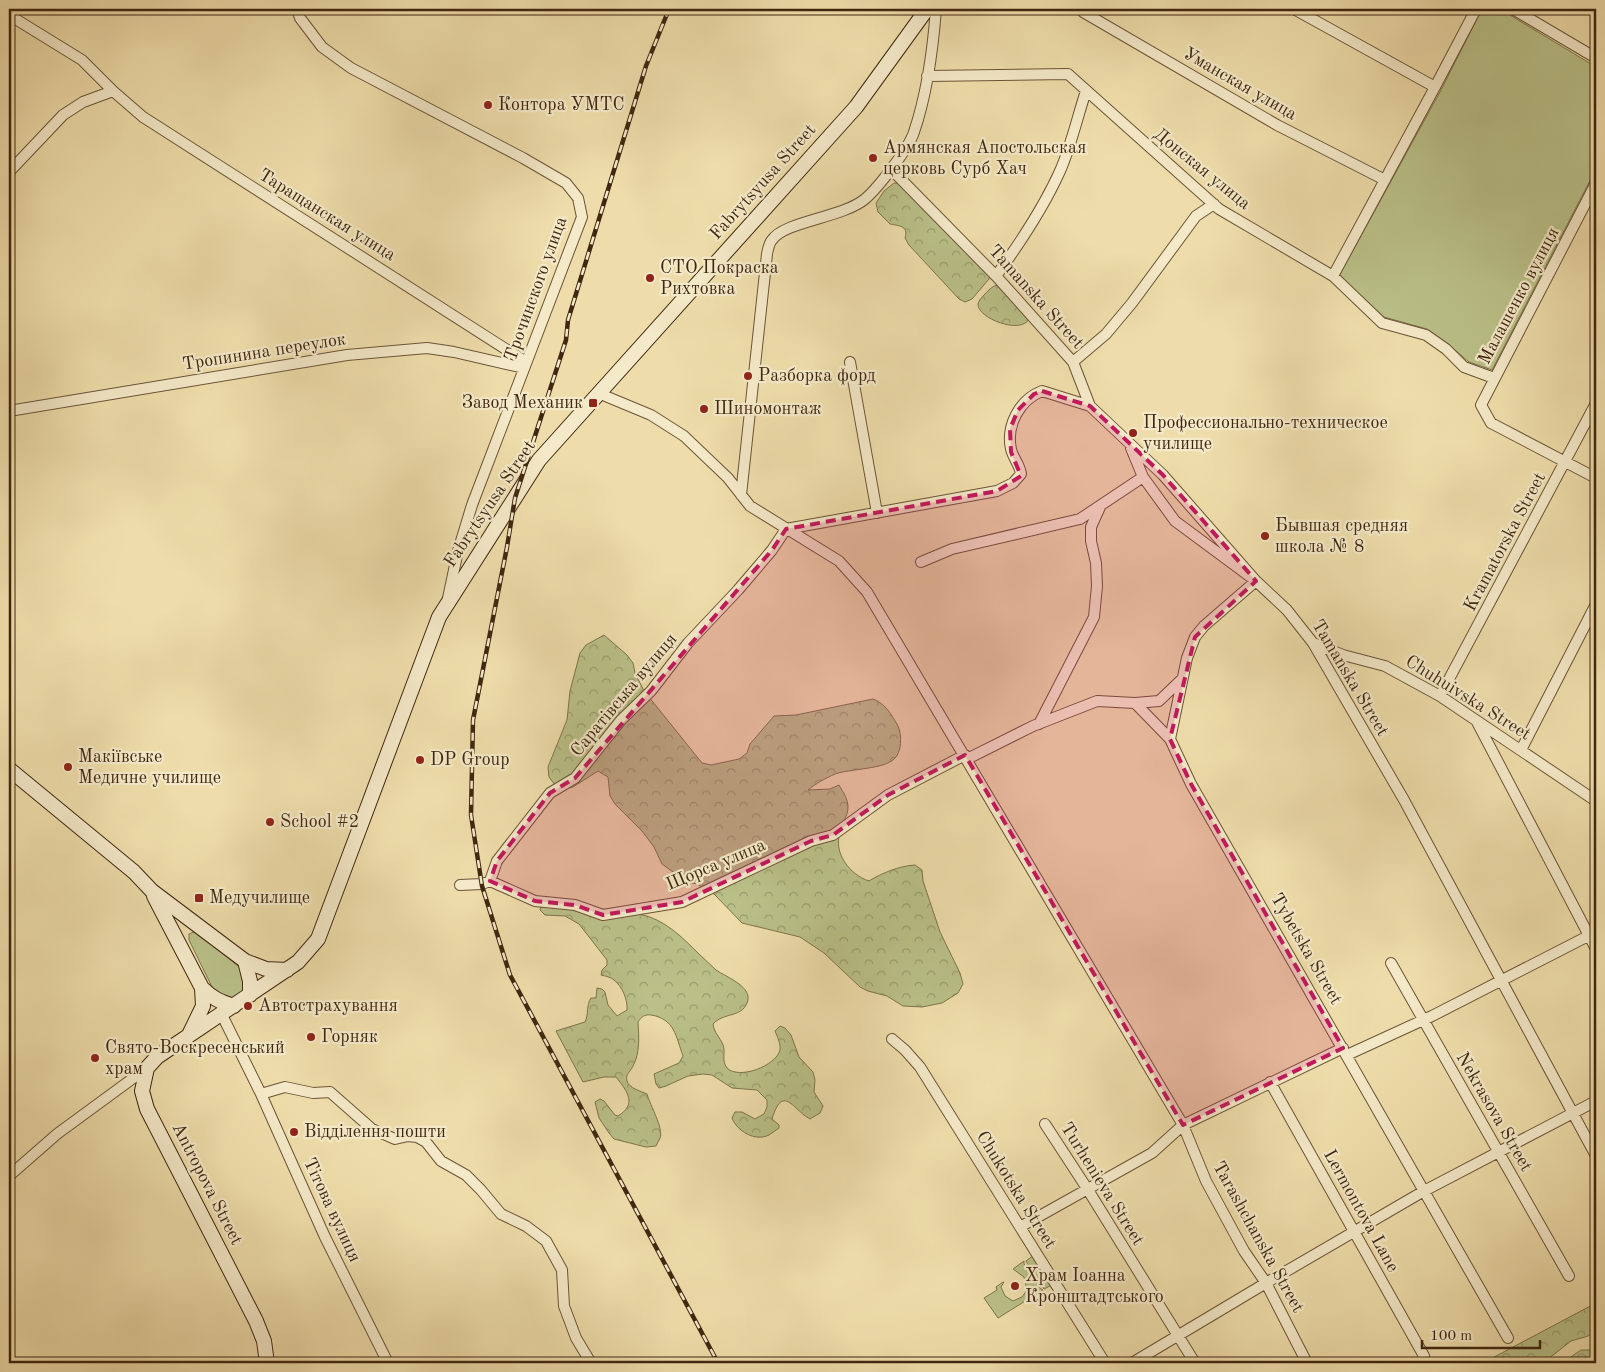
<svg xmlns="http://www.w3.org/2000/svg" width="1605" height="1372" viewBox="0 0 1605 1372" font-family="'Old Standard TT',serif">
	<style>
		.green { fill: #bac088; stroke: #7d744c }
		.forest { fill: url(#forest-crowns); stroke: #7d744c }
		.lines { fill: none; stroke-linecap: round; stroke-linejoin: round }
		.minor-casing { stroke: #6c5437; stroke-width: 12 }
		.secondary-casing { stroke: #402711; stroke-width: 16 }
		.minor { stroke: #f4e9c8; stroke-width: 10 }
		.secondary { stroke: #f4e9c8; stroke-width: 14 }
		.rail-casing { stroke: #402711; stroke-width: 4.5 }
		.rail { stroke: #f4e9c8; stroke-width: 2.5; stroke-dasharray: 8; stroke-linecap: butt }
		.marked { fill: #c2185b; fill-opacity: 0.2; stroke: #c2185b; stroke-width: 4; stroke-dasharray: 10 6; stroke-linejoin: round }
		.poi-dot { fill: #8f2418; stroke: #f4e9c8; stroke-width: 2 }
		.labels { text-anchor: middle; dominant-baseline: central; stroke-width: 4.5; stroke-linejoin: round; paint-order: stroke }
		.street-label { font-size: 18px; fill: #402711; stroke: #f4e9c8 }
		.poi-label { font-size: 18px; fill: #402711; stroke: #f4e9c8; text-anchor: start }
	</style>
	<defs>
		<pattern id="forest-crowns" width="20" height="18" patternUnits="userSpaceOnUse" patternTransform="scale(1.25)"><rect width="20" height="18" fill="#bac088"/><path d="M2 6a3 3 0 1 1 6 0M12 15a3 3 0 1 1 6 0" fill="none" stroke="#999c6e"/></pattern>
	</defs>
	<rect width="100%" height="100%" fill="#eda"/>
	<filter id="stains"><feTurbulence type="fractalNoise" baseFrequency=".004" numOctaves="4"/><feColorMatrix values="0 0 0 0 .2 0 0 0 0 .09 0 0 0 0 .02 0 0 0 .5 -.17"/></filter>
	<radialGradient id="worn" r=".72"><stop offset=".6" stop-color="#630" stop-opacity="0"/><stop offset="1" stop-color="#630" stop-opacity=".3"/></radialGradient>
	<path class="green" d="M1482 9H1500L1596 67V169L1492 370 1469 362 1448 344 1427 329 1384 317 1339 276 1441 90Z
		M196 931 244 971 246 990 232 1000 215 993 189 940V934Z
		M1034 1255 1057 1294 1050 1286 1044 1289 1026 1261Z
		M1024 1261V1264L1040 1288 1043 1290 998 1318 984 1298 997 1290 996 1287 1003 1282H1004L1001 1287 1005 1296 1013 1301 1022 1297 1027 1290 1024 1277 1013 1269Z"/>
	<path class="forest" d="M894 183H899L990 275 989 279 972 299 965 302 959 299 909 245 905 238C909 225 898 226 890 224L878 212 876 203 884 191Z
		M997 285H1000L1029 319C1021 335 977 318 978 304 979 300 982 297 985 294 989 290 991 287 997 285Z
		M604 635 627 655 633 663 635 673 644 691 702 763 711 765 739 759 747 753 750 744 774 716 796 715 873 699C886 704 891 714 898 726 902 734 902 753 894 759 885 769 849 769 835 774 826 778 815 784 808 790L830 789 839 785C843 792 848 799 848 807 848 816 842 823 840 833 833 853 850 875 869 881 882 873 899 866 915 865L922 870 923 881 940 932 960 973 963 984 958 993 942 1003 922 1007 903 1006 887 996 868 991 860 987 824 953 800 937 742 923 714 894 697 884 687 882 662 864 654 847 642 831 615 804 610 796 608 777 598 771 573 787 563 789 555 785 549 777 548 767 567 720 570 691 580 653 586 645Z
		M541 906 640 914C665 920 681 936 699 954 705 959 710 965 716 970 726 977 754 987 747 1003 741 1018 724 1012 713 1024 714 1033 720 1037 723 1045 726 1053 721 1060 727 1068 739 1080 776 1066 780 1050 781 1044 777 1036 775 1031L780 1026 785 1028 791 1035 799 1057 813 1072 815 1080 814 1092 823 1106 820 1113 810 1119C793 1110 783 1083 772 1119L779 1125V1128C776 1130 772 1133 769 1135 755 1142 737 1131 732 1118L735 1112H742L755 1119 764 1114 767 1107V1100L757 1090 732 1088 712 1075 703 1074 688 1076 666 1086 659 1088 656 1084 654 1074 679 1063 683 1056C676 1037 675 1019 651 1015 645 1014 641 1017 638 1022 639 1037 640 1053 633 1066 631 1071 625 1074 627 1081 629 1088 640 1091 647 1094 650 1105 664 1129 660 1138 659 1141 657 1143 656 1146L646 1147 614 1139 609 1133 599 1118 595 1102 600 1099 604 1101 615 1115 618 1116C637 1104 628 1092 616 1077H604L583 1082 556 1031 585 1022C589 1014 586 1005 591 998H596L597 988 602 989 605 992 608 1005 617 1016 627 1010C628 1000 622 986 614 980 611 977 605 976 601 975L602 970 607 965V960L579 924 565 916 545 915 540 910Z
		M1596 1303V1330L1588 1336 1571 1341 1543 1363H1483Z
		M1581 1350H1589L1596 1357V1363H1562Z"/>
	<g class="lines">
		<defs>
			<path id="minor" d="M297 9 300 18 322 47 351 68 523 158 566 183 578 198 582 217 472 505 458 551 448 598
				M1294 9 1435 87
				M1513 9 1596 58
				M1083 12 1277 125 1385 180
				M9 15 82 60 113 91
				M927 76 1068 74 1219 209 1333 276 1382 323 1426 335 1446 349 1464 367 1494 378
				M891 169 996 276 1073 362 1090 406 1163 475 1256 581 1287 610 1313 643 1404 800 1596 1156
				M9 172 63 115 83 102 113 91 143 117 526 362
				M1596 183 1481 405 1491 423 1596 478
				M996 276C1020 243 1043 209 1060 171 1071 146 1077 118 1086 91
				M1333 276 1435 87 1476 9
				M850 362 877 513
				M1073 362 1106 334 1132 303 1196 216 1214 204
				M598 393 651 415 684 436 728 478 750 506 839 561 867 592 1183 1125 1206 1181 1244 1251 1266 1283 1307 1363
				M9 411 347 355 427 348 454 352 524 368
				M1131 448 1143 477 1175 521 1256 581 1204 626 1195 637 1187 658 1170 739 1191 784 1508 1338
				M741 495 767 254C768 249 769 243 772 240 785 221 842 218 865 199 878 188 909 148 914 132 927 94 933 48 936 9
				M921 562 952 549 1080 519 1143 477
				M1313 643 1343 655 1385 666 1440 696 1596 801
				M1440 696 1596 403
				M1135 703 1159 701 1182 679
				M1477 722 1596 949
				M1039 724 1094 617 1097 586 1096 563 1091 541V527L1100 507
				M1521 750 1596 604
				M967 759 1033 726 1097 701 1135 703 1170 739
				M490 881 497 861 550 793 575 778 621 720 651 691 688 643 738 590 772 550 786 529 997 491 1013 483 1021 474C1020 465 1013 458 1011 449 1006 426 1019 400 1042 391L1090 406
				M460 885 482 884 490 881 535 901 575 905 603 915 682 902 811 841 833 835 888 795 965 755
				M1391 963 1569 1276
				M222 1015 261 1094 325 1237 388 1363
				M892 1039 905 1050 920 1067 1105 1363
				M1347 1055 1432 1016 1596 932
				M1270 1082 1424 1356
				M261 1094 285 1087 313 1093 330 1092 372 1129 395 1139 408 1136 417 1137 426 1142 441 1161 466 1175 481 1190 501 1214 526 1226 546 1241 562 1270 564 1306 576 1338 591 1363
				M1045 1124 1088 1190 1195 1363
				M9 1176 57 1134 147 1068
				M1020 1227 1152 1153 1183 1125 1343 1048
				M1132 1363 1266 1283 1424 1191 1596 1101"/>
			<path id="secondary" d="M9 769 134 872 152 891 245 961 266 969 287 970
				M154 896 202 988C212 998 220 1002 234 1006
				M245 961 250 981V995
				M189 1035 203 1006 202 988
				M267 1363 264 1341 256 1321 147 1109 142 1091 147 1068 157 1057 298 962 318 939 439 617 539 460 856 107 927 9"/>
		</defs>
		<use href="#minor" class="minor-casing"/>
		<use href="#secondary" class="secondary-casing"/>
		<use href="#minor" class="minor"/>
		<use href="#secondary" class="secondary"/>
		<defs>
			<path id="rail" d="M669 9 646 66 568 320 566 340 515 498 507 547 473 720 471 815 482 886 510 975 718 1363"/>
		</defs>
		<use href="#rail" class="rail-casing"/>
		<use href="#rail" class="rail"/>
	</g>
	<path class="marked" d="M1042 391 1090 406 1163 475 1256 581 1195 637 1170 739 1191 784 1343 1048 1183 1125 965 755 888 795 833 835 811 841 682 902 603 915 575 905 535 901 490 881 497 861 550 793 575 778 772 550 786 529 997 491 1021 476 1011 452 1010 429 1018 410 1034 394Z"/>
	<g class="poi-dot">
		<circle cx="488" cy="105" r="5"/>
		<circle cx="873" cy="158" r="5"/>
		<circle cx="650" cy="278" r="5"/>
		<circle cx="748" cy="376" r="5"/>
		<rect x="588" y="398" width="10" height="10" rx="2.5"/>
		<circle cx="704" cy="409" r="5"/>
		<circle cx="1133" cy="433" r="5"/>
		<circle cx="1265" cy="536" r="5"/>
		<circle cx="420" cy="760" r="5"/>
		<circle cx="68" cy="767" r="5"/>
		<circle cx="270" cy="822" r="5"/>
		<rect x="194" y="893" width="10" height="10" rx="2.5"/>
		<circle cx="248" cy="1006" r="5"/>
		<circle cx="311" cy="1037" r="5"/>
		<circle cx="95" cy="1058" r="5"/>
		<circle cx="294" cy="1132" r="5"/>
		<circle cx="1015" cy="1286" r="5"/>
	</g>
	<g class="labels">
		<g class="street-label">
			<text transform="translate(1240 84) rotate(30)">Уманская улица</text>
			<text transform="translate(1202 169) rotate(39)">Донская улица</text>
			<text transform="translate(763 182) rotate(-48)">Fabrytsyusa Street</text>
			<text transform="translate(327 215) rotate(32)">Таращанская улица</text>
			<text transform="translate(536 289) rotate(-70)">Трочинского улица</text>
			<text transform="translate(1519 296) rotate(-62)">Малашенко вулиця</text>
			<text transform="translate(1036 297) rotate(48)">Tamanska Street</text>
			<text transform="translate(264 352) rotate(-9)">Тропинина переулок</text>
			<text transform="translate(490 504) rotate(-56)">Fabrytsyusa Street</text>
			<text transform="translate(1505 542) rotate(-62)">Kramatorska Street</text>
			<text transform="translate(1350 678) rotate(59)">Tamanska Street</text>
			<text transform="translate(624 695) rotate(-50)">Саратівська вулиця</text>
			<text transform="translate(1468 698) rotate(32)">Chuhuivska Street</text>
			<text transform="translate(716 865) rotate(-23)">Щорса улица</text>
			<text transform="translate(1306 949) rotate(60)">Tybetska Street</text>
			<text transform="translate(1494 1112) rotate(60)">Nekrasova Street</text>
			<text transform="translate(207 1184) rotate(63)">Antropova Street</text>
			<text transform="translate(1102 1184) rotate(58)">Turhenieva Street</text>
			<text transform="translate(1016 1190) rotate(58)">Chukotska Street</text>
			<text transform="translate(332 1210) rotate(65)">Тітова вулиця</text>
			<text transform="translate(1361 1211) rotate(61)">Lermontova Lane</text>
			<text transform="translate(1258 1237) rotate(61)">Tarashchanska Street</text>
		</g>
		<g class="poi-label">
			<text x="498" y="105">Контора УМТС</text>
			<text x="883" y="148">Армянская Апостольская<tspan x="883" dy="21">церковь Сурб Хач</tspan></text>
			<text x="660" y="268">СТО Покраска<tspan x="660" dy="21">Рихтовка</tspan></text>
			<text x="758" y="376">Разборка форд</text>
			<text x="583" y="403" text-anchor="end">Завод Механик</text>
			<text x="714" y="409">Шиномонтаж</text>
			<text x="1143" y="423">Профессионально-техническое<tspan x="1143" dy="21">училище</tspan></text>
			<text x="1275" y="526">Бывшая средняя<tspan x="1275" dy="21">школа № 8</tspan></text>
			<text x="78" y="757">Макіївське<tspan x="78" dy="21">Медичне училище</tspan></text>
			<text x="430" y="760">DP Group</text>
			<text x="280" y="822">School #2</text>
			<text x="209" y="898">Медучилище</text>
			<text x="258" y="1006">Автострахування</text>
			<text x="321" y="1037">Горняк</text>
			<text x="105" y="1048">Свято-Воскресенський<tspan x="105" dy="21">храм</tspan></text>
			<text x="304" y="1132">Відділення пошти</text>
			<text x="1025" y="1276">Храм Іоанна<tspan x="1025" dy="21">Кронштадтського</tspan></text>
		</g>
	</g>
	<rect width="1605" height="1372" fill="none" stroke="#eda" stroke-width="30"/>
	<rect x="10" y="10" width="1585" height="1352" fill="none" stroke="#402711" stroke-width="2.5"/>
	<rect x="15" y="15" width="1575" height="1342" fill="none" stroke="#402711"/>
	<path d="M1422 1340v8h118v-8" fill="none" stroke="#402711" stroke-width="2.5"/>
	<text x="1430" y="1340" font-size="15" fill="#402711" stroke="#f4e9c8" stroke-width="4" paint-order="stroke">100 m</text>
	<rect width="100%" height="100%" filter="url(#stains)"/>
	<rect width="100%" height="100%" fill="url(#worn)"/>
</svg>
